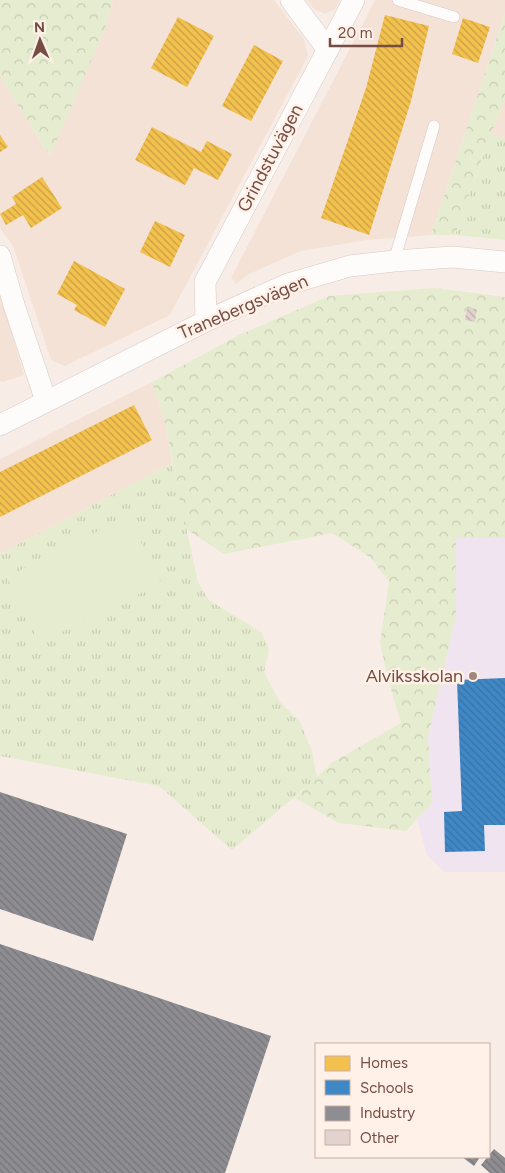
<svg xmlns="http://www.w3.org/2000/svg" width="505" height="1173" viewBox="0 0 505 1173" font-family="Figtree,sans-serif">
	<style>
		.residential { fill: #f5e2d7 }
		.education { fill: #efe4f0 }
		.grass { fill: url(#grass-tufts) }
		.forest { fill: url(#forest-crowns) }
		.pitch { fill: #e6eccf }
		.homes { fill: url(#homes-back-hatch) }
		.schools { fill: url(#schools-back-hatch) }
		.industry { fill: url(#industry-back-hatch) }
		.building { fill: url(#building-back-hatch) }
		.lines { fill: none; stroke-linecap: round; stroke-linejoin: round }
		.lane-casing { stroke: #d8c9c4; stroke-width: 12 }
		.street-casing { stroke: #d8c9c4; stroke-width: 22 }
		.lane { stroke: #fefcfb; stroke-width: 11 }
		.street { stroke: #fefcfb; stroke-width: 21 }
		.poi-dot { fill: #a2857d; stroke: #fff1e7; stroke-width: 2 }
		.labels { text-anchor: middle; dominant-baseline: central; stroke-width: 5; stroke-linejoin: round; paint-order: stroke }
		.street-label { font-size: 18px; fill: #754d45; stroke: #fff1e7 }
		.poi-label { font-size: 18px; fill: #754d45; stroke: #fff1e7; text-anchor: end }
	</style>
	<defs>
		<pattern id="grass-tufts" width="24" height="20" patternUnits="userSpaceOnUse" patternTransform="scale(1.25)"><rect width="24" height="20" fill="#e6eccf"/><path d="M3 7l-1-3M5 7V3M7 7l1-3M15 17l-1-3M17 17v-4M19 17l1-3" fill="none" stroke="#c9ccb3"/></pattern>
		<pattern id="forest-crowns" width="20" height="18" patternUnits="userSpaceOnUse" patternTransform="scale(1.25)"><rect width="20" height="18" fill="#e6eccf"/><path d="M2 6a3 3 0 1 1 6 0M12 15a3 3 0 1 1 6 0" fill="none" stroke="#c9ccb3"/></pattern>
		<pattern id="homes-back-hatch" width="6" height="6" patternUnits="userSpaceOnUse" patternTransform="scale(1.25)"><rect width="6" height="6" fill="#f2c14e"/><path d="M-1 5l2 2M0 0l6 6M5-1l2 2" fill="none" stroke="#c99f43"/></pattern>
		<pattern id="schools-back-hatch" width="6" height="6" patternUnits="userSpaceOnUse" patternTransform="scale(1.25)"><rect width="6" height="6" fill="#3f88c5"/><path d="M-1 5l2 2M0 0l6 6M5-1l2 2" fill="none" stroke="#3971a2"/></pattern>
		<pattern id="industry-back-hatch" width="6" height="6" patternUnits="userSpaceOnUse" patternTransform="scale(1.25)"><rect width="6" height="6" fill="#8d8d92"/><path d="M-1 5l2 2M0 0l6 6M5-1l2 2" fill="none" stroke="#787579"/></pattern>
		<pattern id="building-back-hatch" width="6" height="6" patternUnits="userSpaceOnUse" patternTransform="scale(1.25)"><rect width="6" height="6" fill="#e3d3ce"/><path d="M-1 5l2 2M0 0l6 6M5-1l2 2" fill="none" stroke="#bdada9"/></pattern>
	</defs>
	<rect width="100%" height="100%" fill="#f7ede6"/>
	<path class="residential" d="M113 0H274L304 39 308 56 170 315 65 366 51 360 13 246 0 228V73L3 82 49 155 105 29Z
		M307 0H340L335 9 325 14 314 9Z
		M375 0H505V13L431 235 366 240 301 251 249 274 236 284 231 278Z
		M505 101V139L491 133Z
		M0 292 24 375 3 382 0 381Z
		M152 382 165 422 172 463 0 554V459Z"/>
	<path class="education" d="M456 538H505V872H445L427 855 417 819 432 803 428 737 456 615Z"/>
	<path class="grass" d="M491 133 505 139V240L455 235Z
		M172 463 198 582 209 600 261 632 269 648 264 672 279 701 300 722 312 751 317 778 232 850 159 786 0 756V554Z"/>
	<path class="forest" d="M0 0H113L105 29 50 156 3 82 0 73Z
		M505 13V101L491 133 455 235H431Z
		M435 288 505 297V538H456V615L428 737 432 803 406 831 339 823 295 798 333 762 401 723 387 675 380 643 389 582 371 558 332 533 224 554 185 528 165 422 152 382 239 335 329 296Z"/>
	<path class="pitch" d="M128 516 161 583 40 643 7 577Z"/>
	<path class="homes" d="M385 15 429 26 411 101 369 235 321 218 366 88Z
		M178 17 214 36 187 87 151 68Z
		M463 18 490 27 478 63 452 54Z
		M254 45 283 61 251 121 222 106Z
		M152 127 201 152 207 141 232 154 218 180 194 168 185 185 135 160Z
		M0 135 8 147 0 152Z
		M42 177 62 208 31 228 23 215 6 225 0 214 16 204 12 197Z
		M155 221 185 235 170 267 140 252Z
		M74 261 125 289 105 327 74 310 77 305 57 294Z
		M134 405 152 440 0 517V472Z"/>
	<path class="schools" d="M505 678V825H484L485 851 445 852 444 812 462 811 457 680Z"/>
	<path class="industry" d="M0 792 127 834 93 941 0 909Z
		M0 944 271 1036 225 1173H0Z
		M494 1149 505 1158V1173H490L481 1165Z
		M462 1157H480L474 1166Z"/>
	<path class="building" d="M467 308 477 309 475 322 465 320Z"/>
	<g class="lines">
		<defs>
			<path id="lane" d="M398 0 454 17
				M394 261 434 126"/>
			<path id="street" d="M291 0 328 50
				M0 256 14 305 46 401
				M206 321 205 282 354 0
				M0 425 206 321 288 284 350 266 394 261 453 257 505 262"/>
		</defs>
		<use href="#lane" class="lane-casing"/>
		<use href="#street" class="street-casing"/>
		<use href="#lane" class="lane"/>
		<use href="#street" class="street"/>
	</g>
	<circle class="poi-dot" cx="473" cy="676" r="5"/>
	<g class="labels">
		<g class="street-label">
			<text transform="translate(270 158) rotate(-62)">Grindstuvägen</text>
			<text transform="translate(243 307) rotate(-23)">Tranebergsvägen</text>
		</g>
		<g class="poi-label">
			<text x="463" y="676">Alviksskolan</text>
		</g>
	</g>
	<rect x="315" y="1043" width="175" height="115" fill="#fff1e7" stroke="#c8afa6"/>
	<rect x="325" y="1056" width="25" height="15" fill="#f2c14e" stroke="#c8afa6"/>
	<text x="360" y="1068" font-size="15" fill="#754d45">Homes</text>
	<rect x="325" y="1080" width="25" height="15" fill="#3f88c5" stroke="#c8afa6"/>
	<text x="360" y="1093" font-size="15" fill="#754d45">Schools</text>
	<rect x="325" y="1106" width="25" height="15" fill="#8d8d92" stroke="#c8afa6"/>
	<text x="360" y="1118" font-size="15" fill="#754d45">Industry</text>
	<rect x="325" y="1130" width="25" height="15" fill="#e3d3ce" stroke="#c8afa6"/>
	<text x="360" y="1143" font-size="15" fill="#754d45">Other</text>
	<g transform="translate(40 40) rotate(358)" stroke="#fff1e7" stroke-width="4" paint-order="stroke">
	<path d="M0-4L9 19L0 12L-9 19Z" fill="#754d45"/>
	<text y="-8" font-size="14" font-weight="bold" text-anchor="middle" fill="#754d45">N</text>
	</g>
	<path d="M330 38v8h72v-8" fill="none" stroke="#754d45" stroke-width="2.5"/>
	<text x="338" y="38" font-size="15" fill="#754d45" stroke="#fff1e7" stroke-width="4" paint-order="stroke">20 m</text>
</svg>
